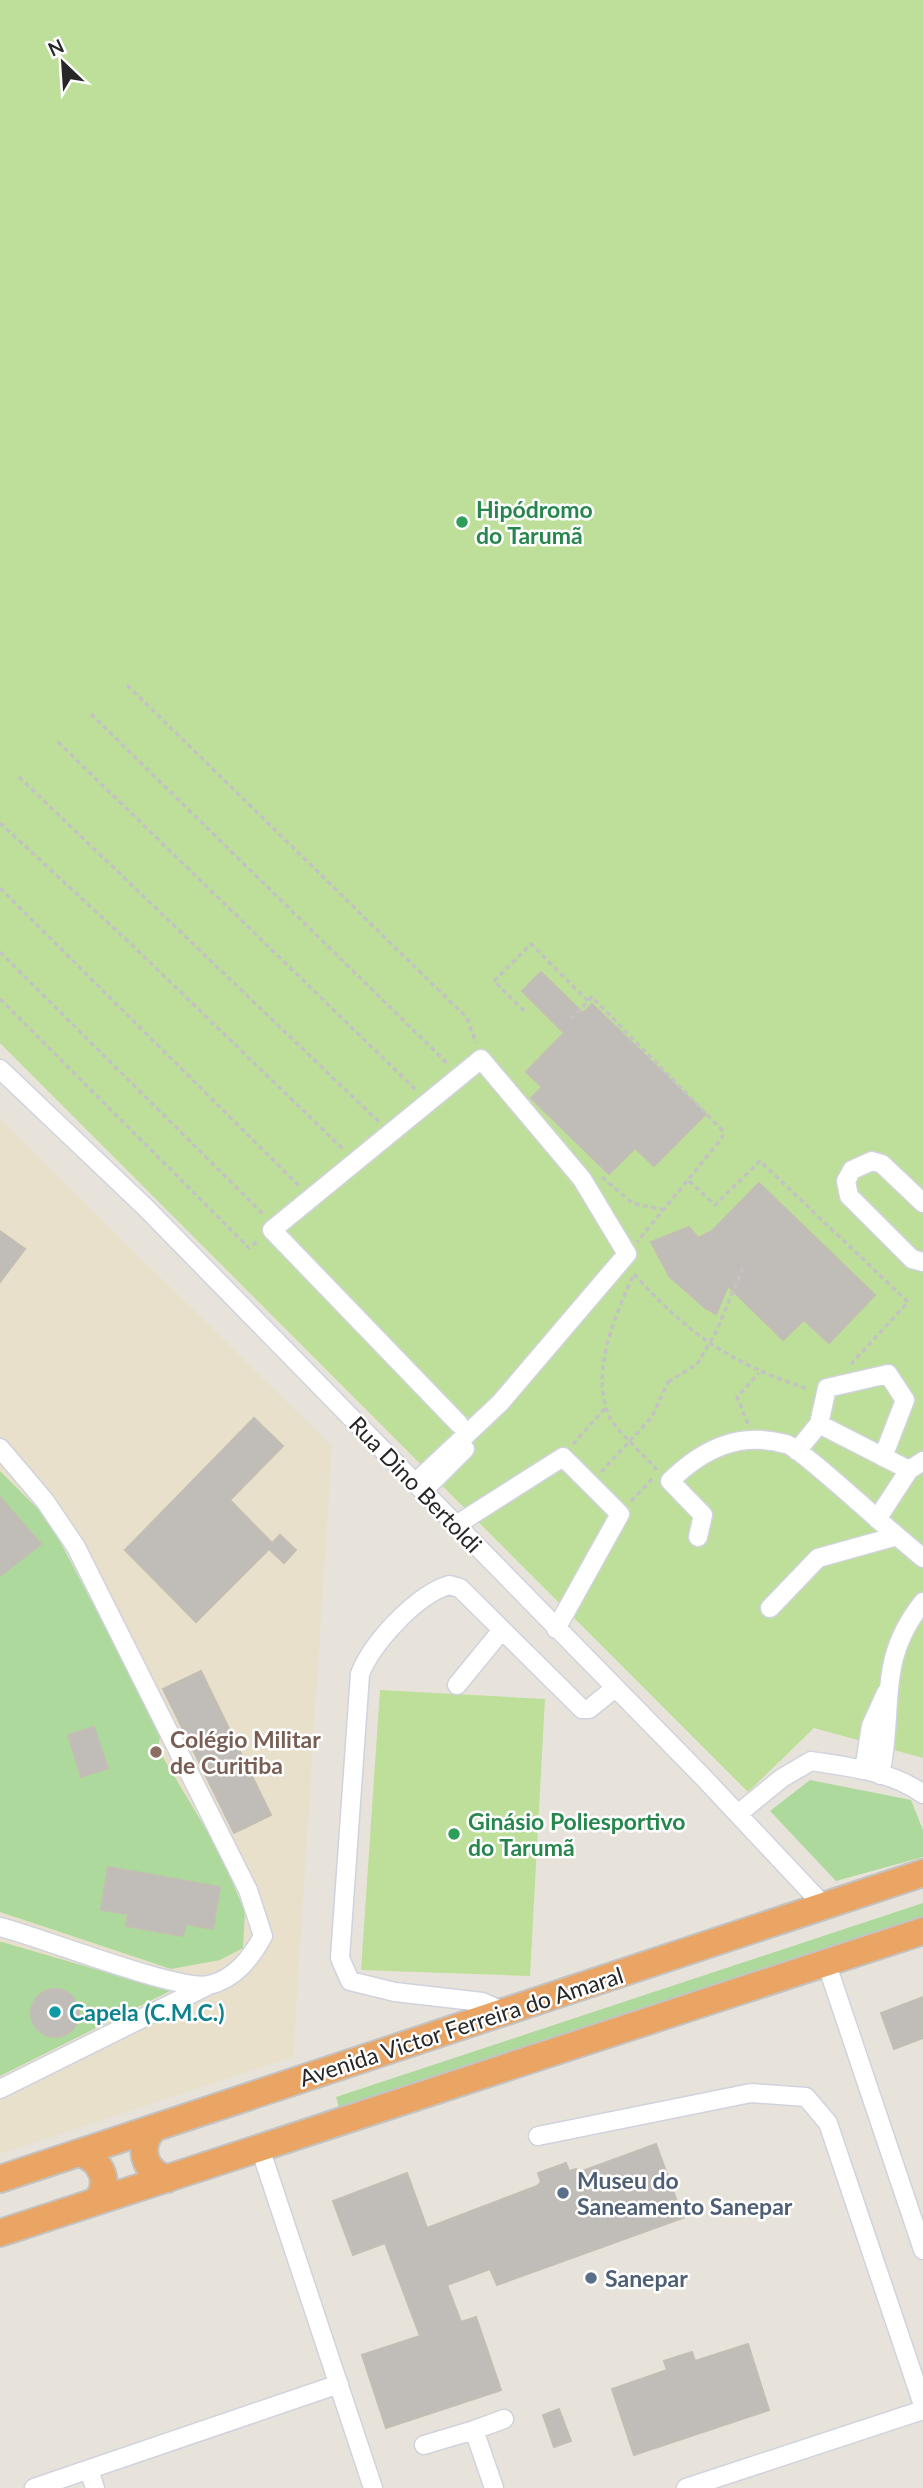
<svg xmlns="http://www.w3.org/2000/svg" width="923" height="2488" viewBox="0 0 923 2488" font-family="Lato,sans-serif">
	<style>
		.education { fill: #e8e0cb }
		.green { fill: #aed99c }
		.pitch { fill: #bedf99 }
		.building { fill: #c0bcb7; stroke: #c3beb4; stroke-width: 2 }
		.lines { fill: none; stroke-linecap: round; stroke-linejoin: round }
		.minor-casing { stroke: #d0d2de; stroke-width: 21 }
		.highway-casing { stroke: #c3c3c3; stroke-width: 30 }
		.path { stroke: #c3c3c3; stroke-width: 3.5; stroke-dasharray: 5 3.5; stroke-linecap: butt }
		.minor { stroke: #fff; stroke-width: 18 }
		.highway { stroke: #eaa463; stroke-width: 26 }
		.path-bridge { stroke: #c3c3c3; stroke-width: 3.5; stroke-dasharray: 5 3.5; stroke-linecap: butt }
		.leisure-dot { fill: #2e9e5b; stroke: #fff; stroke-width: 2.5 }
		.education-dot { fill: #8d6e63; stroke: #fff; stroke-width: 2.5 }
		.culture-dot { fill: #0f9aa8; stroke: #fff; stroke-width: 2.5 }
		.service-dot { fill: #5c6f8a; stroke: #fff; stroke-width: 2.5 }
		.labels { text-anchor: middle; dominant-baseline: central; stroke-width: 5; stroke-linejoin: round; paint-order: stroke }
		.leisure-label { font-size: 23px; font-weight: bold; fill: #27864d; stroke: #fff; text-anchor: start }
		.street-label { font-size: 23px; fill: #272727; stroke: #fff }
		.education-label { font-size: 23px; font-weight: bold; fill: #785e54; stroke: #fff; text-anchor: start }
		.culture-label { font-size: 23px; font-weight: bold; fill: #0d838f; stroke: #fff; text-anchor: start }
		.service-label { font-size: 23px; font-weight: bold; fill: #4e5e75; stroke: #fff; text-anchor: start }
	</style>
	<rect width="100%" height="100%" fill="#e8e3da"/>
	<path class="education" d="M0 1118 332 1447 293 2057 0 2154Z"/>
	<path class="green" d="M0 1471 48 1519 136 1685 160 1737 158 1749 219 1851 245 1912 243 1948 220 1960 171 1969 0 1912Z
		M810 1780 911 1800 923 1830V1857L836 1881 770 1811Z
		M923 1903V1921L339 2108 336 2097Z
		M0 1942H2L170 1991 0 2076Z"/>
	<path class="pitch" d="M0 0H923V1758L814 1728 748 1792 0 1043Z
		M380 1690 545 1699 530 1976 361 1970Z"/>
	<path class="building" d="M541 972 583 1013 592 1004 706 1114 654 1166 635 1148 609 1174 531 1098 542 1087 526 1072 564 1033 522 991Z
		M759 1183 875 1295 829 1343 804 1320 783 1340 728 1286 716 1314 705 1308 669 1276 651 1242 689 1227 698 1238 712 1231Z
		M0 1231 25 1249 0 1282Z
		M254 1418 283 1446 230 1500 272 1543 280 1535 296 1550 284 1563 269 1549 196 1622 125 1550Z
		M0 1497 41 1544 0 1576Z
		M201 1671 271 1815 234 1833 163 1689Z
		M94 1727 108 1768 81 1777 68 1735Z
		M108 1867 220 1887 213 1929 186 1924 183 1936 126 1926 128 1914 101 1910Z
		M31 2013a24 24 0 1 1 48 0a24 24 0 1 1-48 0Z
		M923 1997V2038L894 2049 881 2013Z
		M656 2144 683 2218 497 2285 490 2269 447 2285 461 2322 476 2317 501 2390 386 2428 362 2355 420 2336 385 2243 353 2255 333 2201 407 2173 427 2228 537 2186 541 2182 538 2173 566 2163 569 2171 576 2169 577 2173Z
		M748 2344 769 2410 634 2455 612 2389 667 2370 664 2361 692 2352 695 2361Z
		M559 2409 571 2441 554 2447 543 2415Z"/>
	<g class="lines">
		<defs>
			<path id="minor" d="M0 1069 145 1207 703 1777 824 1906
				M923 1203 882 1164 872 1161 852 1170 846 1181 849 1196 912 1259 923 1262
				M819 1424 909 1470
				M0 1448 45 1501 76 1547 248 1890 263 1936C251 1958 235 1979 209 1985 178 1992 41 1937 0 1927
				M797 1451 819 1424 827 1388 888 1374 905 1400 883 1457
				M415 1483 500 1403 627 1254 582 1179 481 1059 272 1230 459 1424
				M423 1491 465 1449
				M877 1519 909 1470 923 1461
				M456 1525 563 1457 620 1514 556 1629
				M698 1537 703 1515 670 1481C703 1449 739 1431 786 1444 799 1447 880 1522 897 1536
				M770 1608 818 1558 897 1536 923 1558
				M457 1685 502 1630
				M864 1770 871 1726 886 1693
				M880 1775C895 1708 875 1662 923 1602
				M738 1814 782 1778 811 1761C848 1767 892 1771 923 1794
				M826 1962 923 2250
				M505 2012 482 2002 395 1992 350 1981 340 1958 360 1674C372 1643 416 1595 449 1585L460 1588 582 1709H589L615 1688
				M0 2089 207 1986
				M538 2136 751 2093 806 2097 828 2123 923 2405
				M260 2148 373 2488
				M474 2430 504 2419
				M424 2445 474 2430 494 2488
				M89 2470 95 2488
				M34 2488 339 2384
				M686 2488 923 2410"/>
			<path id="highway" d="M154 2128C137 2146 143 2171 167 2179
				M79 2153C101 2159 113 2184 95 2202
				M0 2179 923 1873
				M0 2233 923 1931"/>
		</defs>
		<use href="#minor" class="minor-casing"/>
		<use href="#highway" class="highway-casing"/>
		<path class="path" d="M127 685 467 1018 476 1043
			M91 714 449 1065
			M58 742 417 1091
			M19 777 379 1122
			M0 823 132 945 344 1150
			M0 888 300 1187
			M0 952 265 1216
			M0 999 249 1248 259 1240
			M524 1011 494 981 531 944 588 1001
			M571 1019 592 997 723 1131 722 1138 637 1242
			M602 1177 632 1203 664 1210
			M689 1181 715 1205 760 1161 908 1302 851 1364
			M748 1424 737 1397 759 1373
			M573 1444 607 1406
			M657 1470C647 1458 616 1430 610 1418 589 1374 615 1315 634 1274 689 1335 730 1363 808 1389
			M601 1472 652 1417 668 1382
			M631 1501 654 1477"/>
		<use href="#minor" class="minor"/>
		<use href="#highway" class="highway"/>
		<path class="path-bridge" d="M668 1382 697 1364 716 1332 745 1263"/>
	</g>
	<g class="leisure-dot">
		<circle cx="462" cy="522" r="7"/>
		<circle cx="454" cy="1834" r="7"/>
	</g>
	<circle class="education-dot" cx="156" cy="1752" r="7"/>
	<circle class="culture-dot" cx="55" cy="2012" r="7"/>
	<g class="service-dot">
		<circle cx="563" cy="2193" r="7"/>
		<circle cx="591" cy="2278" r="7"/>
	</g>
	<g class="labels">
		<g class="leisure-label">
			<text x="476" y="509">Hipódromo<tspan x="476" dy="26">do Tarumã</tspan></text>
			<text x="468" y="1821">Ginásio Poliesportivo<tspan x="468" dy="26">do Tarumã</tspan></text>
		</g>
		<g class="street-label">
			<text transform="translate(416 1484) rotate(46)">Rua Dino Bertoldi</text>
			<text transform="translate(461 2026) rotate(-18)">Avenida Victor Ferreira do Amaral</text>
		</g>
		<g class="education-label">
			<text x="170" y="1739">Colégio Militar<tspan x="170" dy="26">de Curitiba</tspan></text>
		</g>
		<g class="culture-label">
			<text x="69" y="2012">Capela (C.M.C.)</text>
		</g>
		<g class="service-label">
			<text x="577" y="2180">Museu do<tspan x="577" dy="26">Saneamento Sanepar</tspan></text>
			<text x="605" y="2278">Sanepar</text>
		</g>
	</g>
	<g transform="translate(63 63) rotate(335)" stroke="#ffffff" stroke-width="5" paint-order="stroke">
	<path d="M0-5L12 26L0 18L-12 26Z" fill="#272727"/>
	<text y="-10" font-size="19" font-weight="bold" text-anchor="middle" fill="#272727">N</text>
	</g>
</svg>
